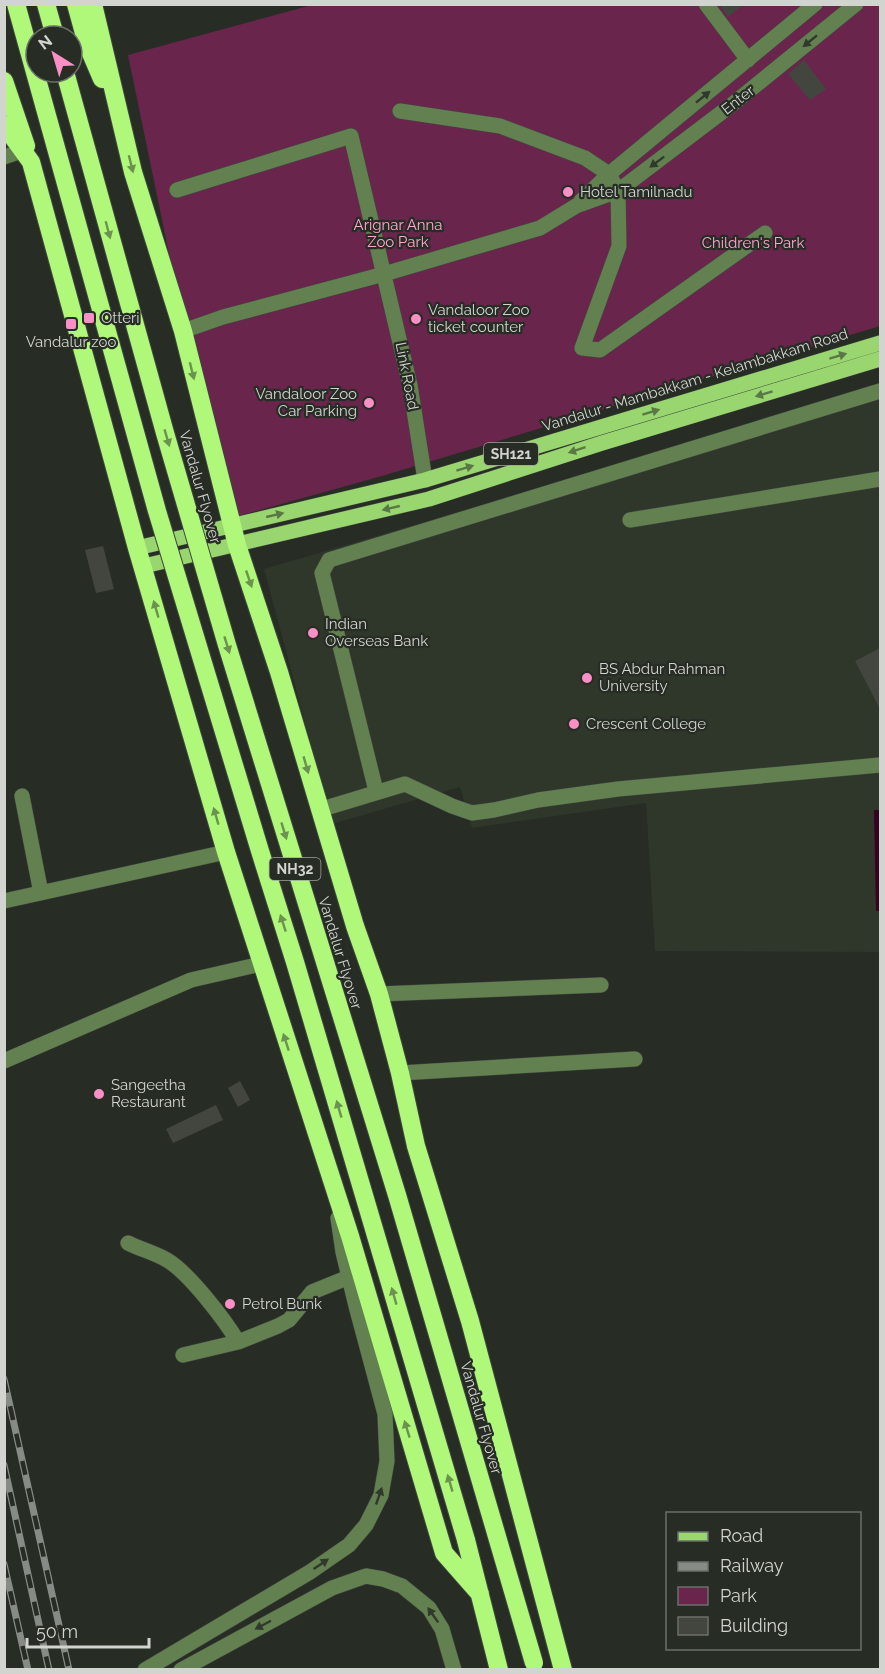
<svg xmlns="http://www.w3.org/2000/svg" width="885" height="1674" viewBox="0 0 885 1674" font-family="Raleway,sans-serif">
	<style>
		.built { fill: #2f362a }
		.green { fill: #6a254c }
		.water { fill: #370122 }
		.building { fill: #42463f }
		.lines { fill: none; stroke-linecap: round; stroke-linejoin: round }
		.minor-casing { stroke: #424740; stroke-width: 16 }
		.major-casing { stroke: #424740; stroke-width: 16 }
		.highway-casing { stroke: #424740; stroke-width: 20 }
		.minor { stroke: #628050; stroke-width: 15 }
		.major { stroke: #99d66f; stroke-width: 15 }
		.highway { stroke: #aff87a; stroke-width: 18 }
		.rail-casing { stroke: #878b85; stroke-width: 7 }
		.rail { stroke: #272c25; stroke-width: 4.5; stroke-dasharray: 14; stroke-linecap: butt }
		.highway-bridge-casing { stroke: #424740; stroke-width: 20; stroke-linecap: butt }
		.highway-bridge { stroke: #aff87a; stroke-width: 18 }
		.oneway { fill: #30392b }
		.oneway2 { fill: #6b9250 }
		.oneway3 { fill: #5a7846 }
		.poi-dot { fill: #fa8fc6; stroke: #272c25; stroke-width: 2 }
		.labels { text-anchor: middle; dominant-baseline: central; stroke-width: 4.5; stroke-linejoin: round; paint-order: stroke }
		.shield { fill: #272c25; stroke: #9ea29c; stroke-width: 1.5 }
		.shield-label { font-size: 14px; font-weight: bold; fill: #d1d4cf }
		.street-label { font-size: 15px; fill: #d1d4cf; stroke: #272c25 }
		.poi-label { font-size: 15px; fill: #d1d4cf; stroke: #272c25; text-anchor: start }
		.park-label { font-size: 15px; fill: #fea6d1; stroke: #272c25 }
	</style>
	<rect width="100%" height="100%" fill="#272c25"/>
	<path class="built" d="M880 383V952L655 951 646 803 472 828 460 787 332 824 264 569 693 443Z"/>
	<path class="green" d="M312 5H880V326L382 476 224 520 128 55Z"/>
	<path class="water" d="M874 810H880V911H876Z"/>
	<path class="building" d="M719 4H744L728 17Z
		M804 60 826 89 810 100 788 74Z
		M103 546 114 589 96 593 85 550Z
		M880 648V709L855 661Z
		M240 1081 250 1100 238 1107 228 1088Z
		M216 1105 223 1120 173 1143 166 1129Z"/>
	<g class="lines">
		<defs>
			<path id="minor" d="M706 4 748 60
				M400 111 500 126 585 158 609 174 618 191 619 246 582 348 600 350 765 233
				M4 157 22 151
				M177 190 351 136 410 385 425 480
				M581 201 609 174 815 4
				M183 331 223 317 384 274 540 228 576 206 618 191 734 103 856 4
				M630 520 880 479
				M376 791 322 573 329 560 880 391
				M22 796 41 893
				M319 810 405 784 452 806 472 813 494 810 538 800 618 789 880 765
				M4 901 226 852
				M379 994 601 985
				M4 1061 191 980 261 964
				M400 1073 635 1059
				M128 1243C140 1249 155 1253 167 1260 189 1273 225 1320 238 1342
				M183 1355 238 1342 278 1326 289 1320 312 1292 349 1277
				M145 1670 310 1572 349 1545 366 1525 381 1495 387 1461 385 1414 356 1306 343 1252 338 1218
				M181 1670 332 1588 366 1576 383 1579 402 1586 429 1608 442 1629 454 1670"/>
			<path id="major" d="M137 548 425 480 880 343
				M144 566 429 499 602 443 880 359"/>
			<path id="highway" d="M46 4 55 36
				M76 4 87 44 102 79
				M93 4 133 172 183 331 237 545 279 672 355 926 379 994 400 1073 416 1146 470 1321 563 1670
				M4 81 26 146
				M4 125 31 162 137 548 226 852 350 1236 444 1553 480 1594
				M466 1540 499 1670"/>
		</defs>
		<use href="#minor" class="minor-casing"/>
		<use href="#major" class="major-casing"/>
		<use href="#highway" class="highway-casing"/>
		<use href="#minor" class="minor"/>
		<use href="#major" class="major"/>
		<use href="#highway" class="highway"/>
		<defs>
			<path id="rail" d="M4 1379 69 1670
				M4 1465 49 1670
				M4 1564 28 1670"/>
		</defs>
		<use href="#rail" class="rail-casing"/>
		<use href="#rail" class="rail"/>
		<defs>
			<path id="highway-bridge" d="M16 4 157 511 260 851 295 962 466 1540
				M65 72 165 433 227 645 397 1195 534 1663"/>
		</defs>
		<use href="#highway-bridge" class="highway-bridge-casing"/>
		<use href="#highway-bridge" class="highway-bridge"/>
	</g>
	<defs><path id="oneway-solid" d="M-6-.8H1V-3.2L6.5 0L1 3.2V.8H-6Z" transform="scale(1.5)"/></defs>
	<g class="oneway">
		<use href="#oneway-solid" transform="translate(810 41) rotate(141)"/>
		<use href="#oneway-solid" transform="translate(703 97) rotate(-39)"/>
		<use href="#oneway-solid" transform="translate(657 162) rotate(143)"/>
		<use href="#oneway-solid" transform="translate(379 1496) rotate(-71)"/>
		<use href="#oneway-solid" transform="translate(321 1564) rotate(-34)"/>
		<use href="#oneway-solid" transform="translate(433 1615) rotate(-125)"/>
		<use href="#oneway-solid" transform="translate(263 1625) rotate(152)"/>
	</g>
	<g class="oneway2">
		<use href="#oneway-solid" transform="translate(131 164) rotate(76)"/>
		<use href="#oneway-solid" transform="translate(108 230) rotate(75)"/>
		<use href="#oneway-solid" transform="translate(192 371) rotate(76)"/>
		<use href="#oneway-solid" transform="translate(167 438) rotate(74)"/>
		<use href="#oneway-solid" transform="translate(249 579) rotate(71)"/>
		<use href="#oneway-solid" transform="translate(156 609) rotate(-106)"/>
		<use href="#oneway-solid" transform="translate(227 645) rotate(73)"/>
		<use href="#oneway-solid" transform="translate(306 765) rotate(74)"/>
		<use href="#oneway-solid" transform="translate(216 816) rotate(-106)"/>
		<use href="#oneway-solid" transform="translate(284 831) rotate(73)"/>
		<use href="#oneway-solid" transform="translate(283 923) rotate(-108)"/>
		<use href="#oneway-solid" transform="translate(286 1042) rotate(-108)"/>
		<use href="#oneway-solid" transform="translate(339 1109) rotate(-106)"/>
		<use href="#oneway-solid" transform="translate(394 1296) rotate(-106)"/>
		<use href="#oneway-solid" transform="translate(407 1429) rotate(-107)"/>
		<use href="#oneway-solid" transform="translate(450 1483) rotate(-106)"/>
	</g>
	<g class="oneway3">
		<use href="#oneway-solid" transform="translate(838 356) rotate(-17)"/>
		<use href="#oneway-solid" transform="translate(764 394) rotate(163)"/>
		<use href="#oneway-solid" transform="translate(651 412) rotate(-17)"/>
		<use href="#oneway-solid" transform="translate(577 450) rotate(162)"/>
		<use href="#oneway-solid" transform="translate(465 468) rotate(-17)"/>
		<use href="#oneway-solid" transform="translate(391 508) rotate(167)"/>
		<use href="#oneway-solid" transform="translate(275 515) rotate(-13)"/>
	</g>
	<g class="poi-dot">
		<circle cx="568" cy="192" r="6"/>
		<rect x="83" y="312" width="12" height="12" rx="3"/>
		<circle cx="416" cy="319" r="6"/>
		<rect x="65" y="318" width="12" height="12" rx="3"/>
		<circle cx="369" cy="403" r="6"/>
		<circle cx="313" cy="633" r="6"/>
		<circle cx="587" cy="678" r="6"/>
		<circle cx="574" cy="724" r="6"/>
		<circle cx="99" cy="1094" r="6"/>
		<circle cx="230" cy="1304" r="6"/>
	</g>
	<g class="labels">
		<g class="shield">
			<rect x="484" y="443" width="54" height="22" rx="4.5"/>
			<rect x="269.5" y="858" width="51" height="22" rx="4.5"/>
		</g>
		<g class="shield-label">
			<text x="511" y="454">SH121</text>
			<text x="295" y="869">NH32</text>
		</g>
		<g class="street-label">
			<text transform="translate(738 100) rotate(-38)">Enter</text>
			<text transform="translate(407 376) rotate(79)">Link Road</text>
			<text transform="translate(695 380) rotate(-17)">Vandalur - Mambakkam - Kelambakkam Road</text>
			<text transform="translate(200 487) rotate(74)">Vandalur Flyover</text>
			<text transform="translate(340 953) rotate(73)">Vandalur Flyover</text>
			<text transform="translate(481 1418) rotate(74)">Vandalur Flyover</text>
		</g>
		<g class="poi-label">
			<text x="580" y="192">Hotel Tamilnadu</text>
			<text x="428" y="310">Vandaloor Zoo<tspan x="428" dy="17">ticket counter</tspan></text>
			<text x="101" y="318">Otteri</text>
			<text x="71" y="342" text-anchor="middle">Vandalur zoo</text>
			<text x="357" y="394" text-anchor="end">Vandaloor Zoo<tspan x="357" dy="17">Car Parking</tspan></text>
			<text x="325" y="624">Indian<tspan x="325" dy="17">Overseas Bank</tspan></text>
			<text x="599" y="669">BS Abdur Rahman<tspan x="599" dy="17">University</tspan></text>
			<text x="586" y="724">Crescent College</text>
			<text x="111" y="1085">Sangeetha<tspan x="111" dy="17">Restaurant</tspan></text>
			<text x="242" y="1304">Petrol Bunk</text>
		</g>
		<g class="park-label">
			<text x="398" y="225">Arignar Anna<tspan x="398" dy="17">Zoo Park</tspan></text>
			<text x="753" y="243">Children's Park</text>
		</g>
	</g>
	<rect width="885" height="1674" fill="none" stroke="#d1d4cf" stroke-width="12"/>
	<rect x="666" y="1512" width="195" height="138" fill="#272c25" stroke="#6b6f69" stroke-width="1.5"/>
	<rect x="678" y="1532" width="30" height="9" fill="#99d66f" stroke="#6b6f69" stroke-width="1.5"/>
	<text x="720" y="1542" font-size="18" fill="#d1d4cf">Road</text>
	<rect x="678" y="1562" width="30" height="9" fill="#878b85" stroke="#6b6f69" stroke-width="1.5"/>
	<text x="720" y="1572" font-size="18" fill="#d1d4cf">Railway</text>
	<rect x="678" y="1587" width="30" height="18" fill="#6a254c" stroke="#6b6f69" stroke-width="1.5"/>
	<text x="720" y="1602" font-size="18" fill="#d1d4cf">Park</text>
	<rect x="678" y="1617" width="30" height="18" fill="#42463f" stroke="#6b6f69" stroke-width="1.5"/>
	<text x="720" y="1632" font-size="18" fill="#d1d4cf">Building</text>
	<g transform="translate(54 54) rotate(323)"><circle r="28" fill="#272c25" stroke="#6b6f69" stroke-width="1.5"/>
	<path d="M0-4.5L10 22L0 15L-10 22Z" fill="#fa8fc6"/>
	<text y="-9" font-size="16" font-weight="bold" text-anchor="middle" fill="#d1d4cf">N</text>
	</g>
	<path d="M27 1638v9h122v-9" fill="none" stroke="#d1d4cf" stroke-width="3"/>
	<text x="36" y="1638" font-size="18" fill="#d1d4cf" stroke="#272c25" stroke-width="4.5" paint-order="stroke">50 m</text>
</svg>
